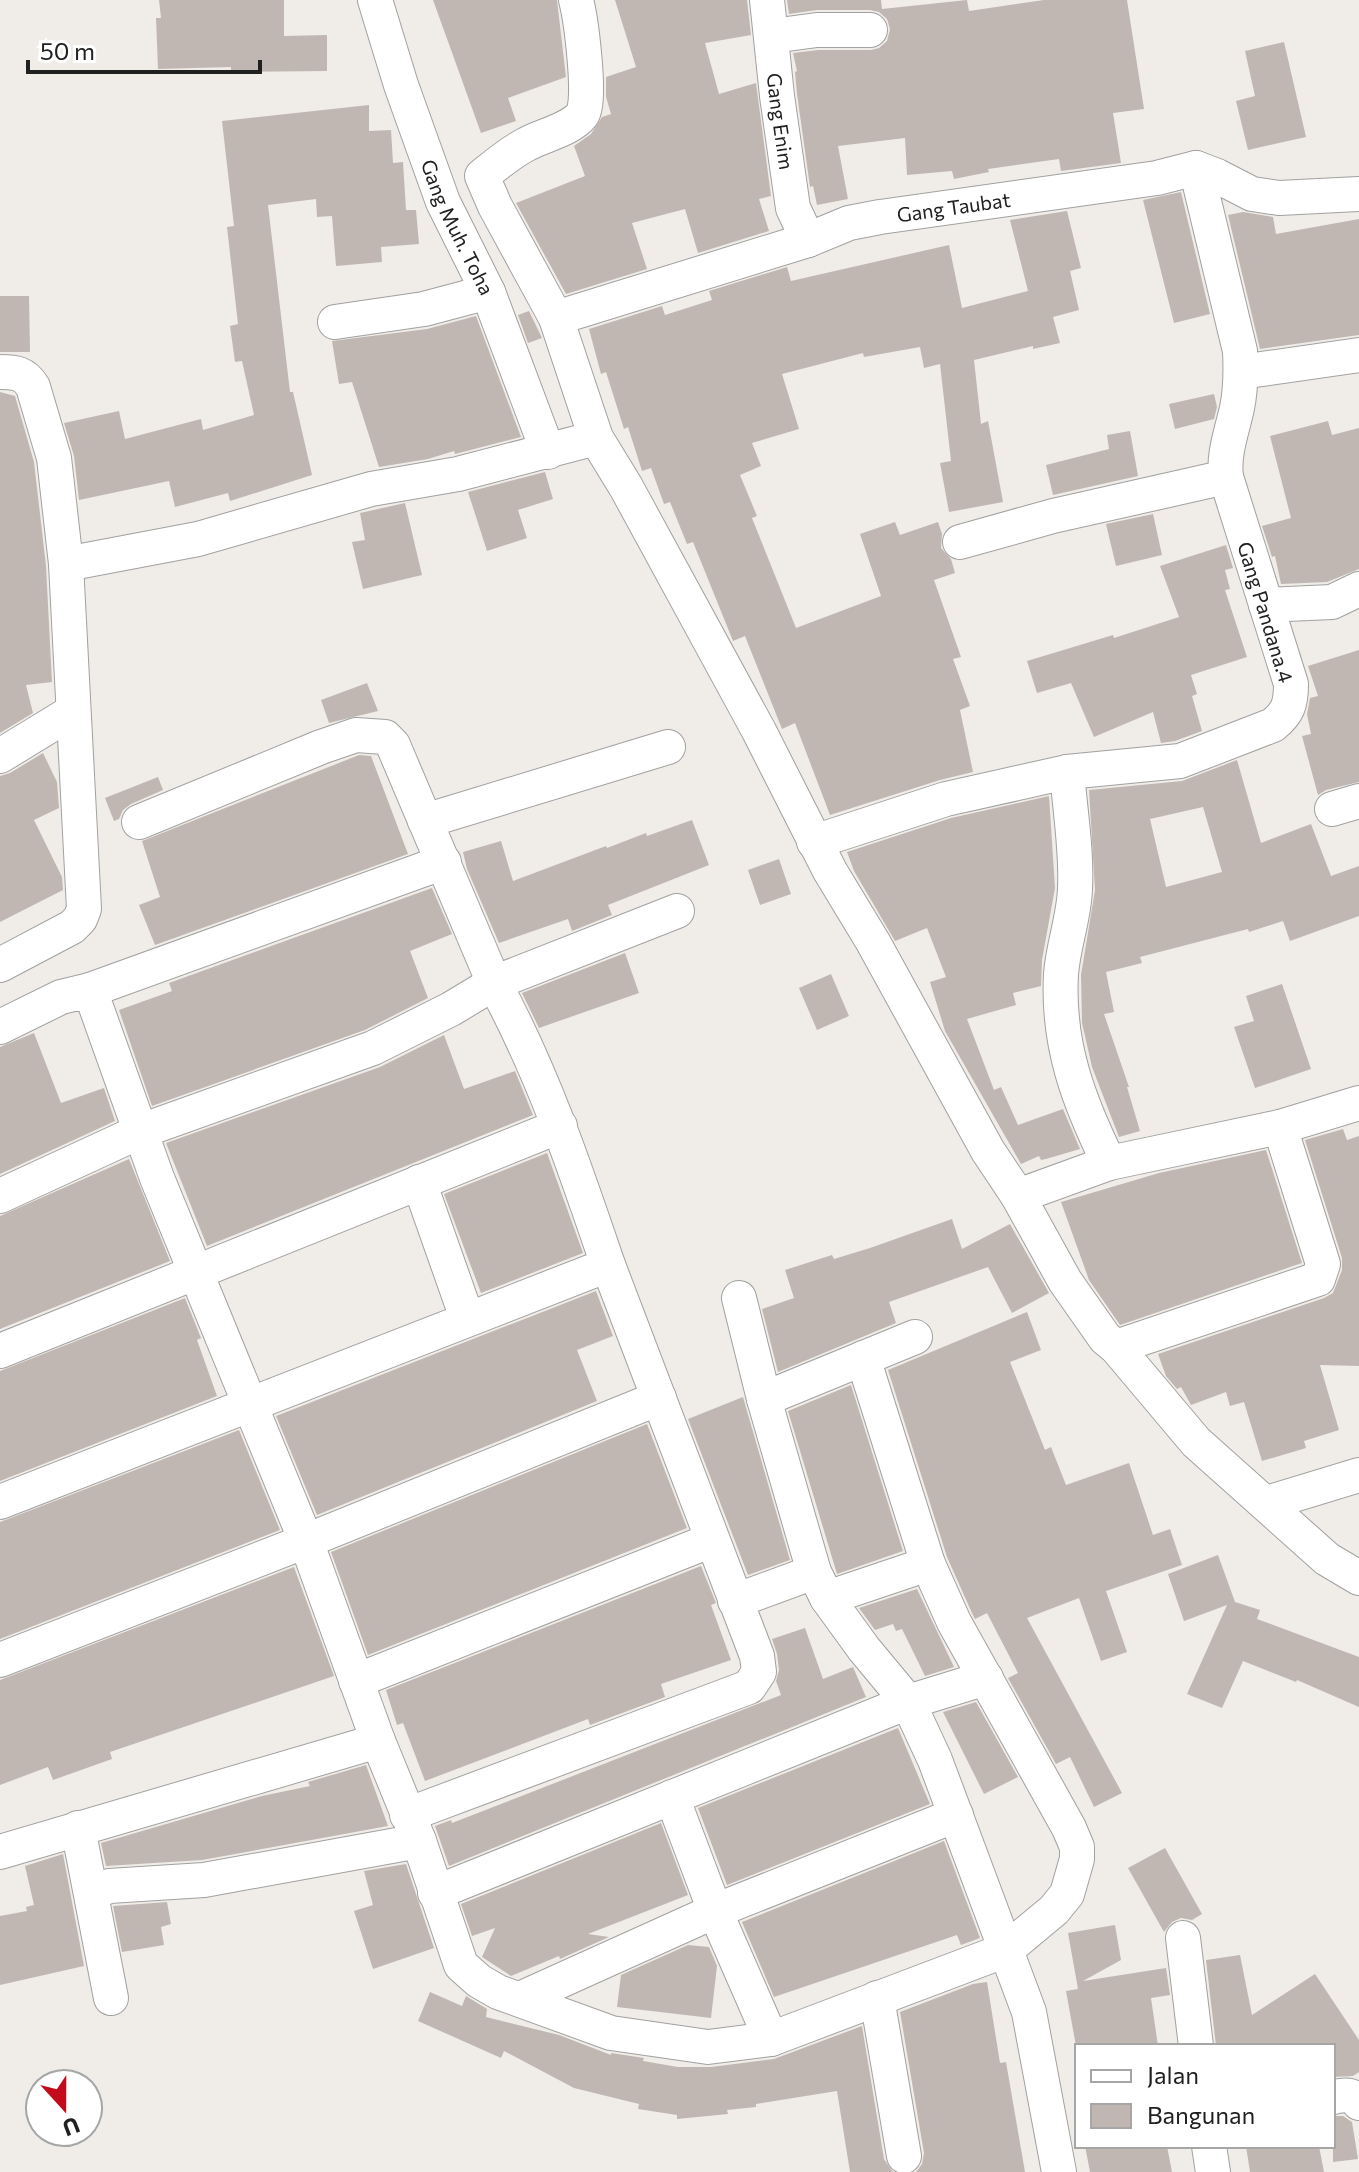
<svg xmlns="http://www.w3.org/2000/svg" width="1359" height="2172" viewBox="0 0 1359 2172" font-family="Commissioner,sans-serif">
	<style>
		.building { fill: #c0b7b3; fill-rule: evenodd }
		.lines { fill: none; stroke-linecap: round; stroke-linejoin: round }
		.minor-casing { stroke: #a1a1a1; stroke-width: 36 }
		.minor { stroke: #fff; stroke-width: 34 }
		.labels { text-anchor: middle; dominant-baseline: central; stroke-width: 6; stroke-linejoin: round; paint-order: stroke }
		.street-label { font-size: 20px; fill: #202020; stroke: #fff }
	</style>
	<rect width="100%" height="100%" fill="#f0ece7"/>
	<path class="building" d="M159 0H284V36L327 35V71L231 72V67L158 69 156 18H161Z
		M433 0H557L566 77 508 98 516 121 481 133Z
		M615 0H747L751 35 705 43 719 94 756 83 771 196 759 199 769 231 698 253 685 209 632 223 647 269 566 294 516 203 585 176 574 146 591 134 602 117 611 114 606 97V77L636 67Z
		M787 0H881L882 9 967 0 969 11 1044 0H1127L1144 109 1113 113 1121 163 1061 171 1059 159 988 169 989 172 954 179 952 171 907 175 905 138 838 146 848 199 817 205 813 186 810 187 797 94 795 72 797 71 793 53 818 50H871L879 48 887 41 890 29 887 19 879 12 870 10H817L789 14Z
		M1284 42 1306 137 1248 150 1236 101 1255 96 1245 51Z
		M369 105V131L391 130 393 163 403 162 406 210H416L419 244 381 247 382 262 336 266 332 216 317 217 316 199 268 205 290 392H293L312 475 230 501 228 493 175 507 169 481 79 500 74 456 64 423 119 411 125 439 201 419 203 430 254 415 242 361 235 362 230 326 238 324 227 227 234 226 222 121Z
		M1181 192 1210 314 1174 323 1143 200Z
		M1067 211 1081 268 1070 271 1079 310 1053 317 1060 343 1033 349V346L974 360 981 424 988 421 1003 502 949 512 940 463 951 461 940 364 924 368 920 347 864 357 863 353 782 374 799 429 752 443 761 466 740 475 757 516 752 518 796 628 881 596 860 534 895 522 900 535 938 522 942 534 941 548 951 559 955 573 934 580 961 657 953 659 970 706 960 710 973 772 940 780 830 815 795 723 782 729 745 636 733 641 693 542 687 544 670 502 664 504 651 468 642 471 628 427 624 429 606 372 601 374 589 329 662 306 665 315 712 300 709 291 787 267 791 281 949 245 962 308 1028 291 1010 220Z
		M1243 212 1273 217 1276 234 1359 219V335L1260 349 1228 215Z
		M0 296H29L30 352H0Z
		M529 311 542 338 528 343 518 315Z
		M476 316 521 437 455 454 454 451 428 459 379 467 352 382 339 384 332 341 427 329Z
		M0 392 15 396 34 462 46 566 52 682 26 685 33 713 0 733Z
		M1214 394 1217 407 1214 419 1175 429 1169 404Z
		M1328 421 1332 435 1359 428V569L1327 582 1281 584 1275 556 1272 557 1262 526 1291 518 1270 436Z
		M1130 431 1138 476 1053 495 1046 465 1109 449 1107 435Z
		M545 472 553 499 518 510 527 538 487 551 468 492Z
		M405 503 422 575 363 589 352 542 365 540 360 513Z
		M1153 514 1162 555 1116 566 1106 524Z
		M1226 545 1233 568 1225 570 1230 589 1225 590 1247 657 1191 675 1197 694 1192 696 1202 731 1175 741 1161 743 1153 712 1094 737 1071 683 1037 693 1027 661 1113 635 1114 638 1179 617 1160 566Z
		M1359 650V782L1326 790 1318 795 1302 736 1311 734 1307 714 1310 698 1318 696 1308 666Z
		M367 683 378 711 329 723 321 700Z
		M43 753 57 782 59 808 34 820 62 877 63 890 0 922V776L10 773Z
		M359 755 371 756 408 854 155 945 139 905 160 897 142 841Z
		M1237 760 1261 843 1311 824 1331 876 1359 866V916L1290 941 1283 921 1249 932 1248 929 1140 957 1142 963 1106 972 1114 1012 1104 1014 1129 1087H1127L1140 1131 1119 1137 1092 1067 1082 1023 1081 975 1095 890 1089 790 1182 781ZM1203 807 1222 872 1166 887 1150 819Z
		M158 777 163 790 131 804 123 810 119 819 114 821 105 798Z
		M1049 796 1055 888 1042 960 1041 986 1013 993 1016 1005 967 1019 994 1090 1001 1087 1018 1125 1063 1109 1080 1149 1046 1159 1041 1160 1039 1156 1021 1164 945 1031 930 982 946 977 927 928 895 941 854 871 847 852 951 818Z
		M692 820 709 865 608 905 612 915 572 931 568 919 499 943 467 869 463 852 501 841 513 881 606 846 607 848 646 833 647 836Z
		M779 859 791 894 760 905 748 870Z
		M432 888 452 934 410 951 428 998 365 1030 152 1106 119 1010 172 991 169 983Z
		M625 953 639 993 539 1028 522 993Z
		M831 974 849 1016 817 1030 799 988Z
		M1282 984 1311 1069 1255 1088 1234 1027 1254 1021 1246 996Z
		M34 1033 61 1103 104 1088 115 1121 0 1174V1047Z
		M444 1035 464 1089 515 1071 533 1115 207 1246 166 1143 380 1067Z
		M1343 1129 1347 1140 1359 1136V1366L1320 1365 1339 1430 1304 1441 1306 1448 1262 1461 1244 1402 1230 1406 1226 1392 1191 1405 1181 1387 1177 1389 1166 1376 1158 1354 1324 1298 1333 1293 1342 1270V1258L1305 1140Z
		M1266 1150 1302 1263 1120 1325 1089 1280 1061 1202 1159 1173Z
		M547 1153 583 1253 481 1293 444 1194Z
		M129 1159 170 1261 0 1329V1216Z
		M952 1219 962 1249 1010 1224 1049 1293 1012 1313 988 1267 889 1302 896 1323 778 1372 762 1309 794 1298 785 1270 832 1255 834 1259 870 1248Z
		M596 1291 613 1336 577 1350 597 1401 317 1515 276 1416Z
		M185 1298 201 1338 197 1340 217 1396 0 1481V1371Z
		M1027 1312 1041 1350 1010 1362 1045 1450 1051 1447 1066 1485 1129 1463 1153 1535 1170 1529 1182 1565 1106 1591 1127 1652 1101 1661 1079 1598 1027 1618 1122 1793 1094 1807 1070 1757 1056 1764 1008 1678 1018 1673 987 1613 975 1619 972 1613 947 1557 888 1370Z
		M851 1385 903 1551 837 1574 788 1411Z
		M743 1397 790 1560 748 1575 688 1419Z
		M647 1424 687 1528 368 1655 331 1552Z
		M239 1430 280 1530 0 1639V1522Z
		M1218 1555 1235 1602 1260 1610 1257 1619 1359 1657V1707L1297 1680 1296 1682 1243 1661 1222 1708 1187 1694 1227 1605 1184 1621 1168 1574Z
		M701 1566 716 1603 711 1605 731 1660 661 1684 665 1697 590 1725 588 1719 425 1781 403 1723 397 1725 386 1690Z
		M294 1567 334 1676 110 1752 112 1759 53 1780 48 1767 0 1785V1680Z
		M917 1589 954 1667 925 1676 902 1629 896 1631 893 1624 875 1630 859 1608Z
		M805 1628 823 1679 853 1667 866 1697 449 1866 435 1826 451 1820 452 1823 781 1695 776 1681 779 1670 777 1654 772 1639Z
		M976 1702 1018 1777 984 1794 943 1712Z
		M898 1728 930 1804 727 1885 698 1808Z
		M366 1765 388 1826 202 1860 106 1866 101 1843 262 1796 310 1786 308 1782Z
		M661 1823 688 1895 588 1934 609 1937 560 1959 559 1956 511 1976 482 1957 495 1928 472 1936 461 1904Z
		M944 1841 980 1938 961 1945 957 1935 774 1997 742 1922Z
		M1165 1848 1202 1914 1192 1920 1181 1918 1172 1922 1164 1932 1128 1868Z
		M63 1854 84 1966 0 1985V1916L27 1911 26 1907 34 1905 25 1866Z
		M406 1864 434 1948 373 1969 354 1911 373 1905 364 1871Z
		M167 1902 171 1924 161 1927 164 1945 122 1952 113 1906Z
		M1115 1925 1121 1960 1083 1981 1166 1968 1170 1995 1151 1998 1158 2046H1076L1066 1991 1078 1989 1068 1933Z
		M688 1945 709 1947 717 1966 711 2018 617 2007 621 1975Z
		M1240 1955 1252 2015 1315 1974 1359 2040V2072L1353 2076 1333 2077V2046H1216L1206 1960Z
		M987 1982 1000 2063 1006 2062 1025 2172H916L922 2164 924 2153 900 2012 973 1984Z
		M430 1992 462 2006 466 1996 487 2009 486 2017 559 2035 611 2055V2053L644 2058 643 2061 678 2067H711L774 2059 862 2026 884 2159 893 2172H850L837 2091 756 2104V2107L727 2110 728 2114 677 2119V2115L638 2109 639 2104 574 2088 504 2051 501 2058 418 2021Z
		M1333 2116H1343L1352 2122 1358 2159 1333 2162Z
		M1085 2146H1167L1172 2172H1090Z
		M1246 2146H1319L1324 2172H1250Z"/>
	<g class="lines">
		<defs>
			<g id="minor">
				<path id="s1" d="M375 0 401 85 443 202 488 292 548 452"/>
				<path d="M576 0C581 19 592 102 582 115 570 130 543 135 527 144 511 152 497 164 482 176L495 206 556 318 596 438 626 487 759 731 830 871 873 942 988 1151 1018 1196 1065 1281 1105 1338 1116 1347 1196 1442 1327 1559 1359 1578"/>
				<path id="s2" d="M767 0 777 96 793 208 808 240"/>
				<path d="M772 36 817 30H870"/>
				<path id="s3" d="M556 318 808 240 849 223 880 217 1157 178 1196 168 1217 176 1252 194 1279 198 1359 194"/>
				<path d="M335 322 424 309 488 292"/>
				<path d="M0 372C15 372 25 373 33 387L54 458 66 564 84 909 80 919 72 927 0 965"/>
				<path d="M1241 372 1359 355"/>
				<path d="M960 542 1053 516 1226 477"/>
				<path d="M66 564 198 539 371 489 458 474 596 438"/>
				<path d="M1266 605 1332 602 1359 589"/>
				<path d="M0 756 72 712"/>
				<path d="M1067 772C1070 811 1077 851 1075 889 1074 918 1063 946 1061 974 1057 1045 1079 1102 1109 1163"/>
				<path d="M1332 809 1359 801"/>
				<path d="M425 821 668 747"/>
				<path d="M139 822 321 747 356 735 385 737 393 745 494 983 677 911"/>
				<path d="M814 842 946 799 1067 772 1180 761 1273 725C1288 713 1291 704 1291 684L1226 477C1223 454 1232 431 1237 408 1241 389 1241 371 1240 351L1196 168"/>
				<path d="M90 990 444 862"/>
				<path d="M0 1027 61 997 90 990 157 1178 306 1541 378 1741 419 1841 461 1965 479 1981 498 1992 611 2033 708 2047 771 2039 1006 1950 1054 1910 1067 1894 1077 1859V1847L1069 1828 954 1622 928 1564 863 1358"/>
				<path d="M419 1182 467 1318"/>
				<path d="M0 1196 141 1131 373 1048 451 1009 494 983C543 1073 575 1168 608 1265"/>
				<path d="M1018 1196 1109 1163 1280 1127 1359 1103"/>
				<path d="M739 1298 764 1399 814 1572 827 1598 864 1649 908 1702 935 1760 1029 2012 1059 2172"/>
				<path d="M1116 1347 1318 1279 1323 1264 1280 1127"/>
				<path d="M0 1351 560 1126"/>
				<path d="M764 1399 915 1337"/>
				<path d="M0 1502 608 1265 757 1656 759 1672 749 1687 407 1815"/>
				<path d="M1267 1503 1359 1475"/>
				<path d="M827 1598 928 1564"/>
				<path d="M735 1601 814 1572"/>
				<path d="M0 1660 306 1541 659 1398"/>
				<path d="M356 1681 712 1540"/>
				<path d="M672 1797 715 1911 771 2039"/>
				<path d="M78 1828 111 1998"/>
				<path d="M0 1852 378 1741"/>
				<path d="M92 1893 109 1886 204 1880 419 1841"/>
				<path d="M435 1893 908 1702 986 1678"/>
				<path d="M1183 1938 1196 2046"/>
				<path d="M877 1998 904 2156"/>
				<path d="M520 1999 715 1911 956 1815"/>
				<path d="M1333 2097C1344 2095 1352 2093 1359 2103"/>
				<path d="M1209 2146 1213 2172"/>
			</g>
		</defs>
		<use href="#minor" class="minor-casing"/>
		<use href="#minor" class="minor"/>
	</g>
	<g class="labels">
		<g class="street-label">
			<text stroke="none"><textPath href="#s2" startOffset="122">Gang Enim</textPath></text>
			<text stroke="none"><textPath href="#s3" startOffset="414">Gang Taubat</textPath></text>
			<text stroke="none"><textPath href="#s1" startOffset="242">Gang Muh. Toha</textPath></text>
			<text transform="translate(1266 612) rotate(73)">Gang Pandana.4</text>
		</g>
	</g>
	<rect x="1075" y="2044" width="260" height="104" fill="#ffffff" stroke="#a6a6a6" stroke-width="2"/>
	<rect x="1091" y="2070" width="40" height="12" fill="#ffffff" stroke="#a6a6a6" stroke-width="2"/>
	<text x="1147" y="2084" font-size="24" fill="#202020">Jalan</text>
	<rect x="1091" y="2104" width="40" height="24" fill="#c0b7b3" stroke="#a6a6a6" stroke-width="2"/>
	<text x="1147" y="2124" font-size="24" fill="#202020">Bangunan</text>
	<g transform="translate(64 2108) rotate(159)"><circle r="38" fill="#ffffff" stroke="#a6a6a6" stroke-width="2"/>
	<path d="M0-6L14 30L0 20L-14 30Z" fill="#c40b1c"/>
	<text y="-12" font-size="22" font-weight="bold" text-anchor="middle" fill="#202020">U</text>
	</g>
	<path d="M28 60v12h232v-12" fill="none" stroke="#202020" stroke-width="4"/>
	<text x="40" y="60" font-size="24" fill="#202020" stroke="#ffffff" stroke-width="6" paint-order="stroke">50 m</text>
</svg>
